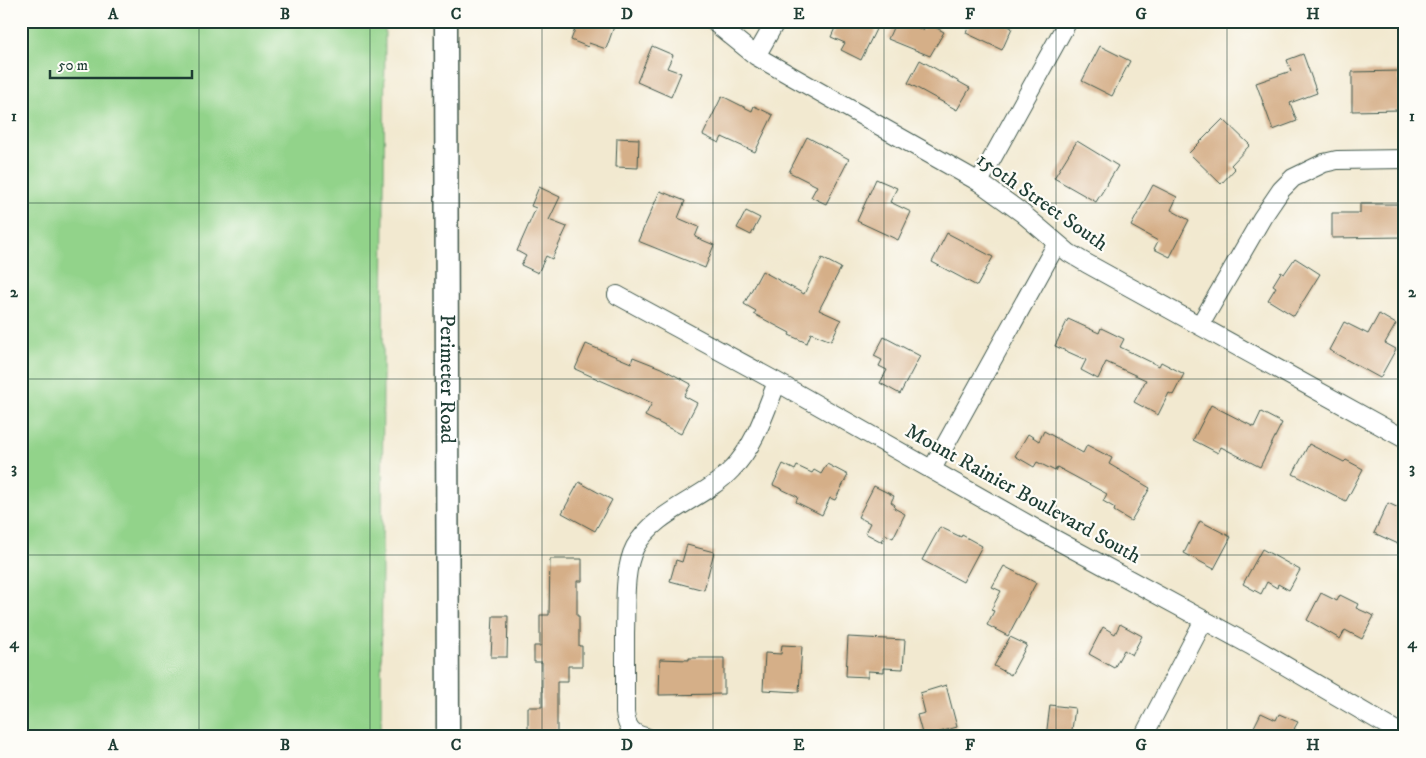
<svg xmlns="http://www.w3.org/2000/svg" width="1426" height="758" viewBox="0 0 1426 758" font-family="'IM FELL DW Pica',serif">
	<style>
		.green { fill: #92d38a; stroke: #58885f }
		.building { fill: #d5af88 }
		.lines { fill: none; stroke-linecap: round; stroke-linejoin: round }
		.minor-casing { stroke: #3f574b; stroke-width: 20 }
		.tertiary-casing { stroke: #3f574b; stroke-width: 25 }
		.minor { stroke: #fff; stroke-width: 18 }
		.tertiary { stroke: #fff; stroke-width: 22 }
		.grid { fill: none; stroke: #1f3d34; stroke-width: 1; stroke-opacity: 0.55 }
		.labels { text-anchor: middle; dominant-baseline: central; stroke-width: 4.5; stroke-linejoin: round; paint-order: stroke }
		.street-label { font-size: 21px; fill: #1f3d34; stroke: #fdfcf7 }
		.neatline { fill: none; stroke: #1f3d34; stroke-width: 2 }
		.grid-label { font-size: 16px; text-anchor: middle; font-weight: bold; fill: #1f3d34 }
	</style>
	<rect width="100%" height="100%" fill="#fdfcf7"/>
	<filter id="ink" filterUnits="userSpaceOnUse"><feTurbulence type="fractalNoise" baseFrequency=".02" numOctaves="2"/><feDisplacementMap in="SourceGraphic" scale="10" xChannelSelector="R" yChannelSelector="G"/><feConvolveMatrix kernelMatrix="1 2 1 2 8 2 1 2 1" color-interpolation-filters="sRGB"/></filter>
	<filter id="wash" filterUnits="userSpaceOnUse"><feTurbulence type="fractalNoise" baseFrequency=".0096" numOctaves="4" result="noise"/><feDisplacementMap in="SourceGraphic" scale="20" xChannelSelector="R" yChannelSelector="G"/><feGaussianBlur stdDeviation="1.12" result="paint"/><feColorMatrix in="noise" values="0 0 0 0 0 0 0 0 0 0 0 0 0 0 0 0 0 1.4 0 .05"/><feComposite in="paint" operator="in"/></filter>
	<g filter="url(#wash)">
		<rect width="100%" height="100%" fill="#f2e9d0"/>
		<path class="green" d="M21 21H385L381 737H21Z"/>
		<g id="blocks">
			<path class="building" d="M578 21H616L606 49 589 43 588 47 571 40Z
				M838 21H880L861 60 841 50 845 43 831 37Z
				M896 21H903L923 30 927 23 944 32 930 56 888 39Z
				M971 21H1010L1008 26 1012 28 1002 50 966 33Z
				M652 46 673 55 667 68 681 73 671 97 637 82Z
				M1100 46 1130 61 1112 96 1082 81Z
				M1303 54 1317 93 1290 103 1297 121 1273 130 1256 83 1291 71 1287 60Z
				M920 60 970 88 957 110 908 83Z
				M1399 71 1400 110 1352 111V72Z
				M722 96 752 111 754 106 773 115 755 152 722 137 719 143 703 135Z
				M1223 119 1250 145 1231 165 1235 169 1221 184 1189 153Z
				M807 137 849 159 826 204 811 197 817 186 789 172Z
				M617 138 639 139 638 168 616 167Z
				M1077 141 1118 166 1096 202 1054 178Z
				M876 179 897 188 890 202 911 212 898 240 857 221Z
				M1153 185 1177 197 1171 210 1189 220 1170 257 1154 249 1158 241 1131 226Z
				M539 187 560 197 549 220 567 227 552 259 546 256 538 273 521 265 526 256 517 251 536 208 531 206Z
				M660 191 685 201 678 218 699 227 695 237 714 245 705 268 638 241Z
				M1360 204H1405V237L1332 238V213H1360Z
				M746 211 760 218 751 235 737 228Z
				M947 233 993 257 977 286 932 262Z
				M822 258 841 268 819 310 841 320 831 341 811 333 807 343 789 335 790 333 754 314 756 311 744 304 762 271 804 294Z
				M1295 258 1320 274 1294 316 1268 300 1276 287 1273 285 1281 272 1284 274Z
				M1379 314 1396 324 1385 343 1396 349 1380 378 1329 350 1344 322 1368 334Z
				M1068 319 1099 333 1101 328 1124 339 1120 347 1159 366 1161 362 1184 374 1173 395 1169 393 1158 415 1134 402 1146 380 1106 362 1098 379 1081 370 1086 360 1055 346Z
				M884 337 920 356 900 394 880 383 887 370 879 366 882 360 874 356Z
				M586 344 631 363 633 357 661 368 691 384 684 396 697 403 681 434 645 416 652 403 575 369Z
				M1211 405 1254 427 1261 412 1282 423 1260 467 1221 447 1218 453 1193 440Z
				M1044 431 1083 453 1087 445 1112 458 1109 464 1150 488 1131 521 1114 511 1115 508 1103 501 1107 494 1057 467 1055 471 1037 462 1034 467 1015 456 1028 434 1039 441Z
				M1309 444 1344 462 1346 460 1363 469 1346 501 1293 474Z
				M783 464 795 470 797 466 812 473 814 470 821 474 827 464 848 475 835 500 830 498 822 515 796 502 798 497 773 485Z
				M579 482 612 500 595 531 562 513Z
				M874 486 894 496 891 502 895 505 894 508 905 514 893 538 885 534 882 542 865 533 870 523 858 517Z
				M1388 503 1405 511V547L1374 533Z
				M1200 521 1231 537 1214 569 1184 553Z
				M940 527 961 537 962 535 982 546 963 582 922 560Z
				M687 545 714 552 704 590 670 581 676 560 682 562Z
				M1262 549 1300 570 1289 590 1278 584 1277 588 1267 582 1261 594 1243 584Z
				M550 559H582V581H577V616H579V646H582V666H568V682H557V737H528V707H542V662H534V646H540V615H549Z
				M1004 566 1036 583 1008 636 987 625 994 611 991 610 1001 591 992 587Z
				M1321 593 1337 601 1340 595 1358 604 1356 608 1374 616 1362 639 1345 630 1340 639 1307 620Z
				M493 616H508L507 657H491Z
				M1120 624 1142 636 1132 655 1124 650 1114 668 1089 654 1103 627 1115 634Z
				M848 637 905 640 903 669 884 668V672L868 671V677L846 676Z
				M1010 637 1027 645 1011 675 994 666Z
				M782 645 802 646 799 692 763 690 765 653 781 654Z
				M689 658H724V694L659 695 660 659 689 660Z
				M946 685 957 727 923 737 917 715 925 713 920 693Z
				M1050 705 1075 708 1071 737H1046Z
				M1261 713 1276 720 1279 714 1298 722 1294 729 1310 737H1249Z"/>
		</g>
	</g>
	<g filter="url(#ink)">
		<use href="#blocks" fill-opacity="0" stroke="#3f574b" stroke-width="1"/>
		<g class="lines">
			<defs>
				<path id="minor" d="M713 21 756 56 979 182 1022 213 1069 253 1086 263 1405 439
					M756 56 776 21
					M979 182 1068 21
					M617 295 777 382 1038 530 1250 645 1405 736
					M1200 325 1262 218 1281 190 1293 178 1324 163 1337 160 1405 159
					M932 469 1057 243
					M646 737C632 734 627 728 625 713 625 687 625 660 625 633 626 608 623 570 635 547 656 510 704 499 732 469 755 446 765 412 777 382
					M1143 737 1204 620"/>
				<g id="tertiary">
					<path id="s1" d="M446 21 448 737"/>
				</g>
			</defs>
			<use href="#minor" class="minor-casing"/>
			<use href="#tertiary" class="tertiary-casing"/>
			<use href="#minor" class="minor"/>
			<use href="#tertiary" class="tertiary"/>
		</g>
	</g>
	<path class="grid" d="M199 21V737M370 21V737M542 21V737M713 21V737M884 21V737M1056 21V737M1227 21V737M21 203H1405M21 379H1405M21 555H1405"/>
	<g class="labels">
		<g class="street-label">
			<text transform="translate(1042 202) rotate(35)">150th Street South</text>
			<text stroke="none"><textPath href="#s1" startOffset="358">Perimeter Road</textPath></text>
			<text transform="translate(1023 494) rotate(29)">Mount Rainier Boulevard South</text>
		</g>
	</g>
	<rect width="1426" height="758" fill="none" stroke="#fdfcf7" stroke-width="55"/>
	<path d="M50 70v8h142v-8" fill="none" stroke="#1f3d34" stroke-width="2.5"/>
	<text x="58" y="70" font-size="15" fill="#1f3d34" stroke="#fdfcf7" stroke-width="4" paint-order="stroke">50 m</text>
	<rect x="28" y="28" width="1370" height="702" class="neatline"/>
	<g class="grid-label">
		<text x="113" y="19">A</text>
		<text x="285" y="19">B</text>
		<text x="456" y="19">C</text>
		<text x="627" y="19">D</text>
		<text x="799" y="19">E</text>
		<text x="970" y="19">F</text>
		<text x="1141" y="19">G</text>
		<text x="1313" y="19">H</text>
		<text x="14" y="121">1</text>
		<text x="1412" y="121">1</text>
		<text x="14" y="297">2</text>
		<text x="1412" y="297">2</text>
		<text x="14" y="473">3</text>
		<text x="1412" y="473">3</text>
		<text x="14" y="648">4</text>
		<text x="1412" y="648">4</text>
		<text x="113" y="750">A</text>
		<text x="285" y="750">B</text>
		<text x="456" y="750">C</text>
		<text x="627" y="750">D</text>
		<text x="799" y="750">E</text>
		<text x="970" y="750">F</text>
		<text x="1141" y="750">G</text>
		<text x="1313" y="750">H</text>
	</g>
</svg>
